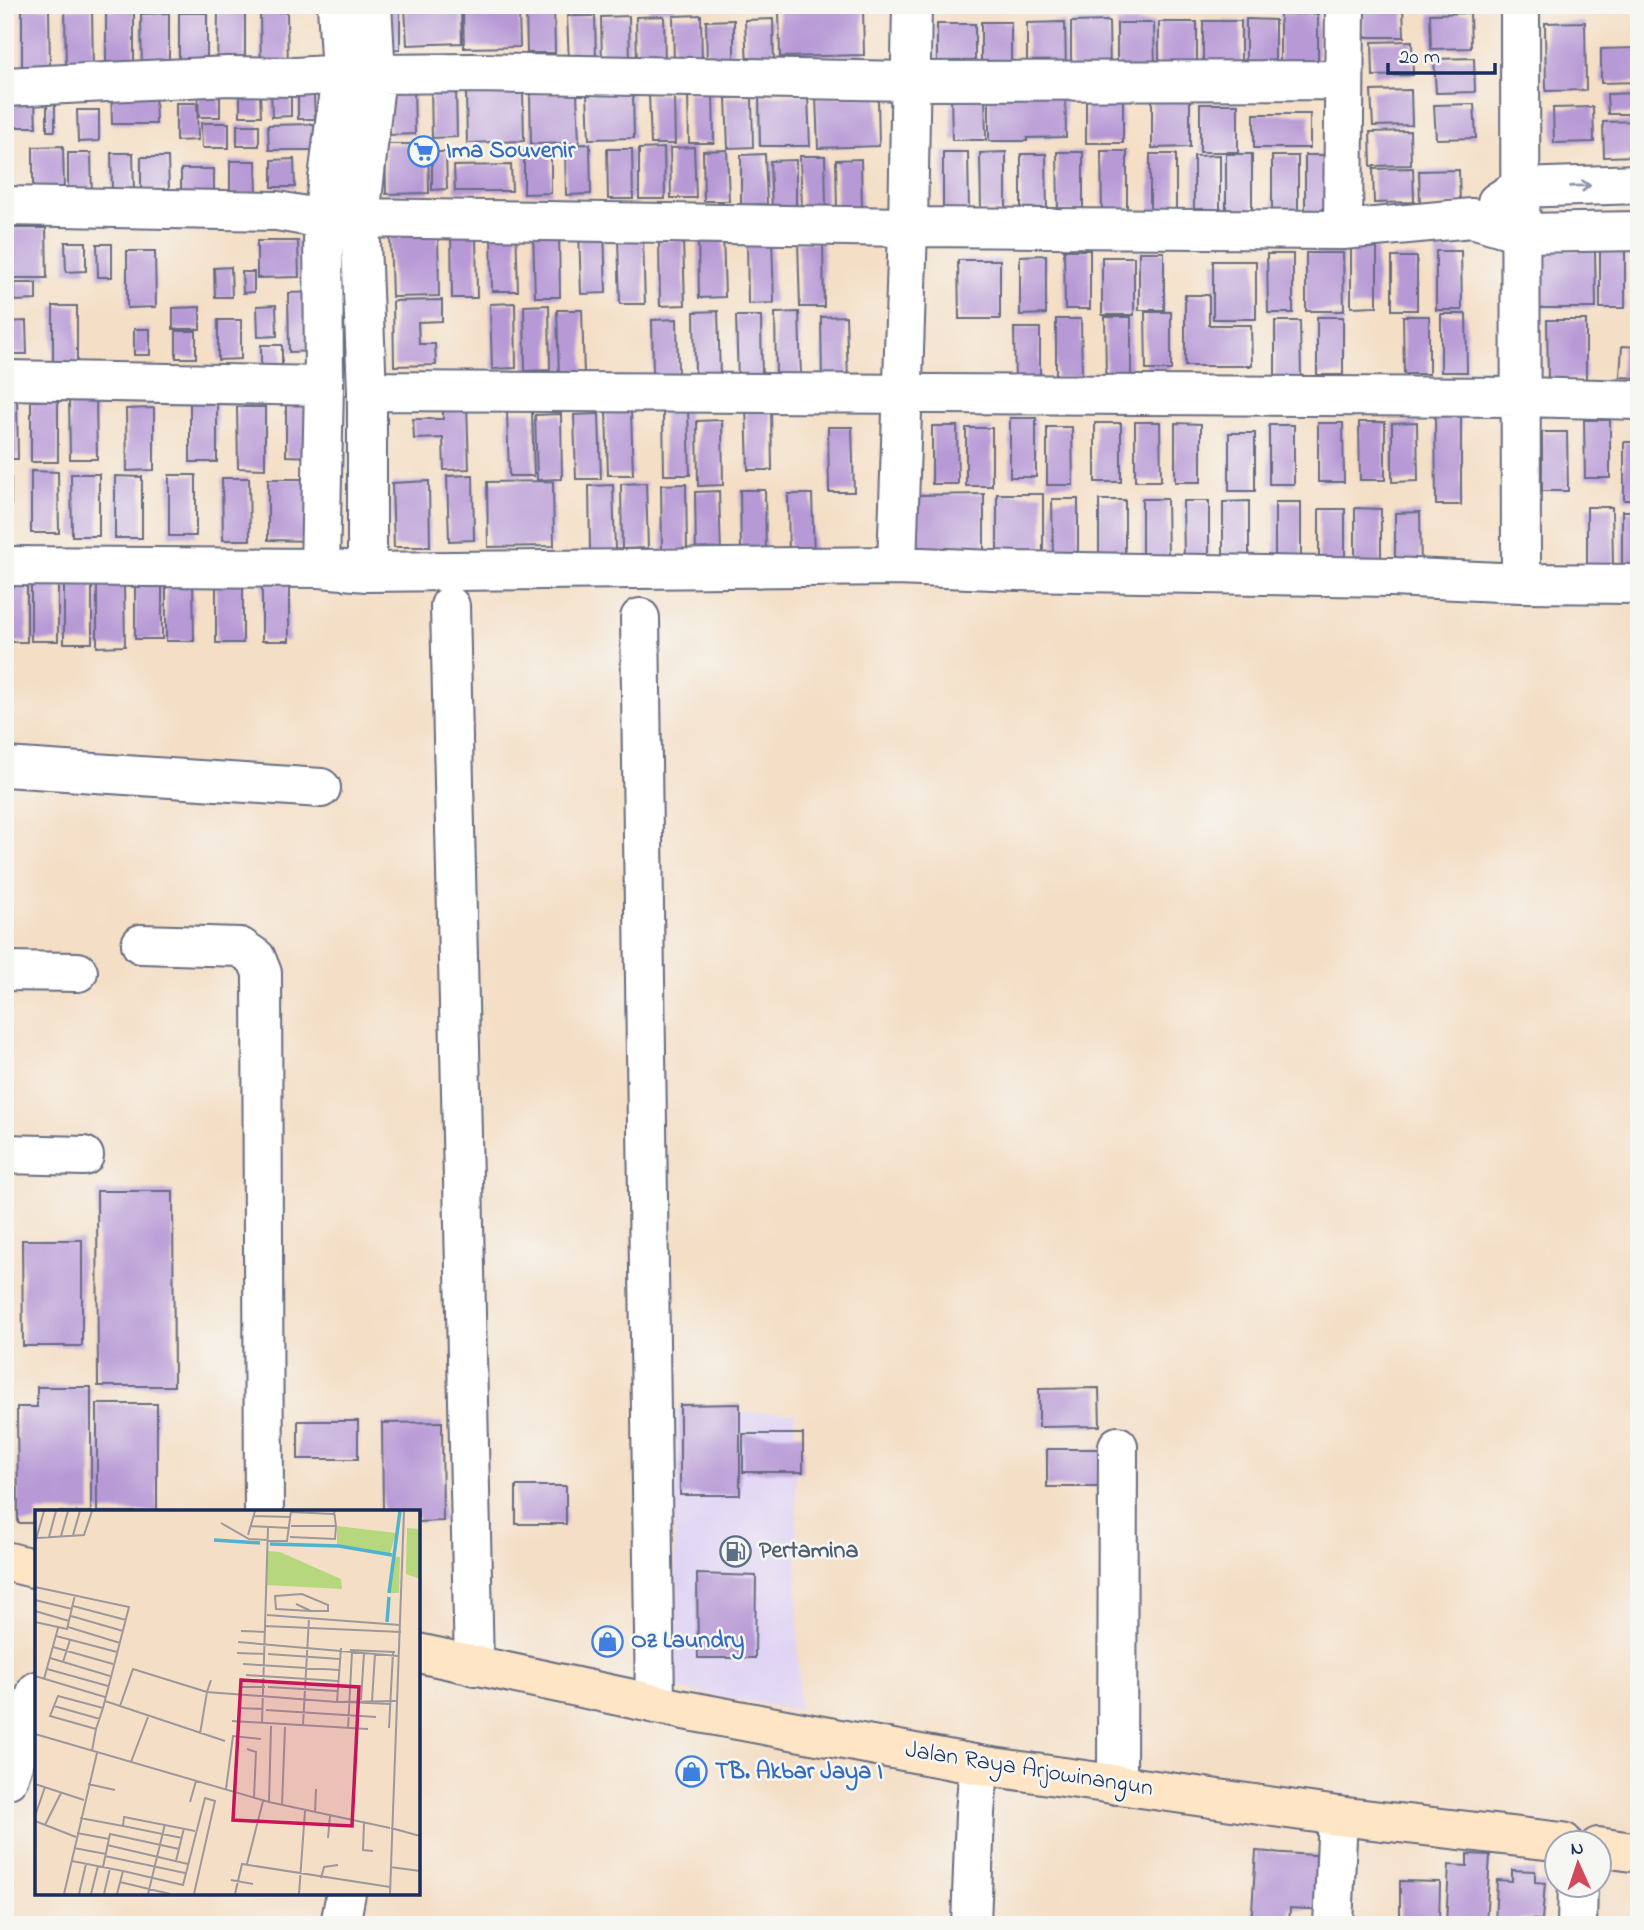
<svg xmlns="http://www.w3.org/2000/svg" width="1644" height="1930" viewBox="0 0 1644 1930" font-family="'Indie Flower',sans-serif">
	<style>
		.built { fill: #e0d4f4 }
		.building { fill: #b799d6 }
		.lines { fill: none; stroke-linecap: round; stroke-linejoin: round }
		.street-casing { stroke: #676c82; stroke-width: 42 }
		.secondary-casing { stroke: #676c82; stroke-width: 42 }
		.street { stroke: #fff; stroke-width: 38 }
		.secondary { stroke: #fde5c5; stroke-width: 38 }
		.oneway { stroke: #8d97ae }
		.labels { text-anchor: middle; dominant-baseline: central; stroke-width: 5; stroke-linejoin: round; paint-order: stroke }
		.shop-label { font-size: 24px; font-weight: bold; fill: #366cbe; stroke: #f6f6f2; text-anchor: start }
		.service-label { font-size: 24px; font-weight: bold; fill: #4e5e75; stroke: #f6f6f2; text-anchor: start }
		.street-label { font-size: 24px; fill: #1b2f5e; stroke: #f6f6f2 }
		.inset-river { fill: none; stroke: #4fb3cd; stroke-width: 3.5 }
		.inset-road { fill: none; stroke: #9d989c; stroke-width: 2 }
		.view { fill: #c2185b; fill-opacity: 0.15; stroke: #c2185b; stroke-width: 3.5 }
		.inset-edge { fill: none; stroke: #1b2f5e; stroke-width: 3.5 }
	</style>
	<rect width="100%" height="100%" fill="#f6f6f2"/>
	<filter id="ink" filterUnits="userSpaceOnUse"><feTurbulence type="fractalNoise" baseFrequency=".0143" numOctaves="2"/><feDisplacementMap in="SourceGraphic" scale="14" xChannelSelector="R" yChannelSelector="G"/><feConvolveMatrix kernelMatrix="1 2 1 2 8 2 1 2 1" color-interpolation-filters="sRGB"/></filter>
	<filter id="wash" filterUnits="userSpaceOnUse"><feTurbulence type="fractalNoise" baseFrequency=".00686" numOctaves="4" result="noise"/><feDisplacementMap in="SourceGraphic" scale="28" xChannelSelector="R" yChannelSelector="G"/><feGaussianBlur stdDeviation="1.57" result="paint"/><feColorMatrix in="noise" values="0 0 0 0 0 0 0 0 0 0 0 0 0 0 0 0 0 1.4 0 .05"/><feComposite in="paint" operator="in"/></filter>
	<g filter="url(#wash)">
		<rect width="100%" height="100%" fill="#f4dec5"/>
		<path class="built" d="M673 1411 795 1413 799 1710 676 1689Z"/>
		<g id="blocks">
			<path class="building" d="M374 5H400V49L375 50Z
				M578 5H607V8H578Z
				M617 5H645V8L617 9Z
				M648 5H675V10L648 11Z
				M1008 5H1035V10L1008 9Z
				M1136 5H1162V10H1136Z
				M1363 5H1403L1404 37H1364Z
				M461 6 462 43 407 45 405 7Z
				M526 6H554L555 53H527Z
				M22 8H49L50 69H22Z
				M92 8 93 70H66L65 9Z
				M863 8 864 55 780 57 779 10Z
				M106 10H134V72L106 71Z
				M519 10 520 47 464 48 463 11Z
				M218 11H245V72H217Z
				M260 12H287L288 74H261Z
				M169 13V75H142L141 14Z
				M179 13H207V74H179Z
				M1470 13 1471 48 1431 49 1430 14Z
				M1280 14H1318V62H1280Z
				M701 15 702 62 674 63 673 16Z
				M567 16H595L596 62 569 63Z
				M629 16 630 64H602L601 17Z
				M664 16 665 63 637 64 636 17Z
				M773 19 774 67H747L745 20Z
				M1246 19 1275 20V67L1246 68Z
				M734 20V67H707L706 21Z
				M1109 21 1110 70H1071V22Z
				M1203 21H1241V69H1203Z
				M981 22H1011V70H981Z
				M1065 22 1066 71H1027V23Z
				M1159 22H1197V70H1159Z
				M1585 22 1586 90 1546 91 1545 23Z
				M1117 23H1154L1155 71H1117Z
				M937 24H975V71L937 72Z
				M1412 41 1413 75 1373 76 1372 42Z
				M1639 48V82L1601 83V49Z
				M1474 58 1475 92 1436 93 1434 59Z
				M389 84H414L415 134 390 135Z
				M111 85H155L156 124H112Z
				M456 87 457 137 432 138 431 88Z
				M291 88V116L272 117 271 89Z
				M1065 89 1066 137 1027 138V141H989V93Z
				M1411 90 1412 125 1373 126 1371 91Z
				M523 91 524 141 467 143 466 92Z
				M633 92 634 138 589 139 587 93Z
				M713 92 714 143H689L688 93Z
				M951 92H985L986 140H952Z
				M240 93H260L261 116H240Z
				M577 93 579 143 531 144 530 94Z
				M1639 93V114H1608L1607 94Z
				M220 94V117H199L198 95Z
				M649 94H674L675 144H651Z
				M808 95 810 146H760L759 96Z
				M1086 95H1123V143H1086Z
				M298 96H314L315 119H298Z
				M878 96 879 146 818 148 816 97Z
				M752 97 753 147 728 148 726 98Z
				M1152 100H1190V147L1152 148Z
				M11 101H35L36 127H12Z
				M176 103H197L198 140 176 141Z
				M47 104H55V131H47Z
				M1200 104H1238V152H1200Z
				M1474 104 1476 138 1436 139 1434 105Z
				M1593 107 1594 142 1554 143 1553 108Z
				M77 110H99V141L78 142Z
				M1254 114H1310V148H1254Z
				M1639 121V156L1604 157 1603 122Z
				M201 123H229V148H202Z
				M314 124V150H269L268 125Z
				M237 125H259V146H237Z
				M1410 131 1411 165 1371 166 1370 132Z
				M385 144H428L429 193 386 194Z
				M590 144 591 194 566 195 565 145Z
				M63 146 64 192H33V147Z
				M694 147 696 198H671L670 148Z
				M664 148 665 199H639V149Z
				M607 149H632L633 199H608Z
				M551 150V193L524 194V151Z
				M727 150 729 201H704L703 151Z
				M1101 151H1127V210H1102Z
				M432 152H446L447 189 432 190Z
				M943 152H968L969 211H943Z
				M1006 152V211H981L980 153Z
				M1057 152H1083V211H1058Z
				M68 153H91L92 197H68Z
				M111 153H133L134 192H112Z
				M765 154 767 204 741 205V155Z
				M1021 154H1046L1047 212H1021Z
				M1150 154H1176V213H1150Z
				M1226 154H1252V213H1226Z
				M1220 155V214H1194V156Z
				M1305 155H1330L1331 213H1305Z
				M800 156H825L826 206 802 207Z
				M1272 156H1298V214L1272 215Z
				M141 157H168L169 190H141Z
				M294 159 295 187H272V160Z
				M861 159 862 210H837L836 160Z
				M796 160V211H772L770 161Z
				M230 161H256L257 193 230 194Z
				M511 165 512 191H455L454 166Z
				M1413 168 1414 202 1374 203 1373 169Z
				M181 169H214V195L181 196Z
				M1459 170 1460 204 1420 205 1419 171Z
				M516 226 518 291H492L491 227Z
				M8 228H46L47 278H8Z
				M604 228 606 293 581 294 579 229Z
				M438 231 439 296 392 297 390 232Z
				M559 232 560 297H535L533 233Z
				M723 232 725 297 699 298 698 233Z
				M451 233H476L477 298H452Z
				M643 238 645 304H620L618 239Z
				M772 238 774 303 748 304 747 239Z
				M683 240 685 305 660 306 659 241Z
				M257 241H298L299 277 257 278Z
				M65 242H86V271L66 272Z
				M798 242H823L824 307H800Z
				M97 244H112V277H98Z
				M1636 244H1639V302H1636Z
				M1351 248H1377V306L1351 307Z
				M1064 250H1090V309H1065Z
				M1537 250H1595L1596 308H1538Z
				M1600 250H1625V308H1600Z
				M127 251H155L156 307 127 308Z
				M1436 251H1461L1462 310H1436Z
				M1139 252H1164V310H1139Z
				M1306 253H1343L1344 311H1306Z
				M1267 254H1293V313H1268Z
				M1046 255V314L1020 315V256Z
				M1102 257H1134V315H1102Z
				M1392 257H1417V310H1392Z
				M958 260H1000V319H959Z
				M1213 261H1256V319H1213Z
				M231 267 232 297H215L214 268Z
				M242 272H254V292L243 293Z
				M14 283H36V300L14 301Z
				M317 292 318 351 289 352 288 293Z
				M1185 295H1209V325H1251L1252 366H1185Z
				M442 300V321L418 322 419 344H435L436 365 394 366 393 301Z
				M515 303 516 368 492 369 490 304Z
				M276 305 277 336 258 337 257 306Z
				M549 305 550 370 525 371 524 306Z
				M53 306H77V363H53Z
				M200 307V329H173V308Z
				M557 310H582L584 375H559Z
				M718 311 720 376 695 377 694 312Z
				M799 312 801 377H776L775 313Z
				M1145 312H1171V370H1146Z
				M1441 314H1466L1467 372H1441Z
				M736 316H761L762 381H738Z
				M846 316 848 381 822 382 821 317Z
				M1403 316H1429V374H1404Z
				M1105 317H1131V375L1106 376Z
				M1317 317H1343V375H1317Z
				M677 319 678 376 653 377 652 320Z
				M1056 319H1081L1082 377 1056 378Z
				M218 320H241V359L218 360Z
				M1547 320H1586V379H1548Z
				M26 321 27 354H5V322Z
				M1275 321H1300L1301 379 1275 380Z
				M1014 328H1040V386H1015Z
				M134 329H150V355H134Z
				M176 331H196V358H176Z
				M261 345H282V367H261Z
				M1622 346 1639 347V378L1620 377Z
				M286 395H313V457L286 456Z
				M5 397H17L18 459H5Z
				M69 397H96L97 459H70Z
				M58 400V462H31V401Z
				M217 400V462H190V401Z
				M467 404 469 469 444 470 443 438 414 439 413 419H443V405Z
				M771 405 772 470H748L746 406Z
				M237 407H265V469L238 468Z
				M154 408V470L127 471 126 409Z
				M631 410 633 475H608L606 411Z
				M688 410 690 475H664L663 411Z
				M507 411H532L534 476H509Z
				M561 414 562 479 537 480 535 415Z
				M599 414 601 479H576L574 415Z
				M1461 415V505H1436L1435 416Z
				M1010 418H1036V477H1010Z
				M722 420 723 485 698 486 697 421Z
				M1584 420H1610V478H1585Z
				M1135 422H1160L1161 481H1135Z
				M1359 422H1385V480H1360Z
				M1417 422 1418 481 1392 482V423Z
				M1095 423H1121V482H1095Z
				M1175 423 1201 424V482H1175Z
				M1318 423H1343L1344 482H1318Z
				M1269 425H1294V484H1269Z
				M932 426H957L958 484H932Z
				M828 427H852L854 492H829Z
				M1047 427H1072L1073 485H1047Z
				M966 428H992V486H966Z
				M1542 432H1567L1568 491H1542Z
				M1229 433H1255V491H1229Z
				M1624 442H1639V500H1624Z
				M31 471 58 472 59 533H31Z
				M71 474H99V536H72Z
				M169 475H196V536H169Z
				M473 475 474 540 449 541 447 476Z
				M115 476 142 477V538H115Z
				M5 478H11V540H5Z
				M222 478H249L250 540H223Z
				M268 479H311V541L268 540Z
				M429 481 430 547H394L392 483Z
				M553 481 554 546 488 547 487 482Z
				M646 483 648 548 622 549 621 484Z
				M686 484 687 550H662L661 485Z
				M613 485 615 550 590 551 589 486Z
				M740 490H765L766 554 741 555Z
				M719 491 721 556H696L695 492Z
				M788 494H812L814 558 789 559Z
				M984 494V552L917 553V495Z
				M997 494H1043V552H997Z
				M1052 499H1078V557H1053Z
				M1142 499H1167L1168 558H1142Z
				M1099 500H1125V559H1099Z
				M1183 501H1209V559H1184Z
				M1249 501V560H1223V502Z
				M1275 502H1301V561H1275Z
				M1587 507H1612L1613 566H1587Z
				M1355 508 1381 509V567H1355Z
				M1319 509H1345V568H1319Z
				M1622 511H1639V569H1622Z
				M1420 512 1421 571H1395V513Z
				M162 577V639H135V578Z
				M166 579H193L194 641H166Z
				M289 579V641H262V580Z
				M5 580H27V642H5Z
				M31 580H58V641H31Z
				M64 581H92V643H64Z
				M216 582H243V643H216Z
				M97 585H124L125 646 97 647Z
				M97 1191H173L174 1386H98Z
				M22 1240H82V1346H23Z
				M5 1327H9V1402H5Z
				M37 1387H91V1512H37V1523H18L17 1407H37Z
				M1099 1388 1100 1426 1039 1427V1389Z
				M97 1404H157V1512H97Z
				M740 1404V1495H680V1405Z
				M298 1421H358V1459H298Z
				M442 1422 443 1521 418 1522V1512H383L382 1423Z
				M743 1434H803V1472H743Z
				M1047 1449H1107V1487H1047Z
				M516 1486H566V1524H516Z
				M697 1574 756 1576 755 1658H698Z
				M1256 1851 1328 1856 1325 1910 1290 1908 1289 1925H1251Z
				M1467 1854 1490 1855 1486 1925H1446L1449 1865 1467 1866Z
				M1512 1870 1535 1871V1882L1545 1883 1542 1920 1519 1919V1925H1495L1497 1880 1512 1881Z
				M1400 1881 1440 1882 1439 1925H1400Z"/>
		</g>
	</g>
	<g filter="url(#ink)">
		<use href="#blocks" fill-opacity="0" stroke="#676c82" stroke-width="2"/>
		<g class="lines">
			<defs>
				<path id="street" d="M1520 5 1521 583
					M376 74 473 73 911 81 1344 80
					M6 87 228 76 296 77 341 74
					M1497 202 1519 188 1639 184
					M5 206 277 211 323 219 360 218 908 227 1343 230 1472 218 1522 233 1639 231
					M1343 230 1345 5
					M5 380 324 386
					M367 391 1522 397 1639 400
					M5 566 320 568 367 572 897 566 1017 571 1392 577 1521 583 1639 584
					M897 566 908 227 912 5
					M320 568 324 386 323 219 341 74 337 5
					M367 572V391L360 218 376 74 372 5
					M450 606 474 1666
					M640 618 655 1704
					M5 767 321 788
					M141 944 240 947 256 958 262 973 264 1512
					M5 971 78 972
					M5 1154 84 1156
					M8 1779 37 1691
					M1117 1785 1118 1446
					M340 1925 346 1893
					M971 1925 975 1813 979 1765
					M1333 1925 1338 1816
					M1577 1925 1578 1884"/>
				<path id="secondary" d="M5 1561 37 1569
					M418 1653 684 1710 979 1765 1338 1816 1563 1842
					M1598 1847 1639 1853"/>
			</defs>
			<use href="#street" class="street-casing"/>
			<use href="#secondary" class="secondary-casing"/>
			<use href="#street" class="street"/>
			<use href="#secondary" class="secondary"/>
		</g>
		<defs><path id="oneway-shaft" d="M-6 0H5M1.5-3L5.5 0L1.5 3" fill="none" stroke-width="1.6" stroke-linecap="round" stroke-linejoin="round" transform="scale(1.75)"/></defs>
		<use class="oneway" href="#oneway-shaft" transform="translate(1580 186) rotate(-2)"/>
	</g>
	<defs>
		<symbol id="supermarket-ring" viewBox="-11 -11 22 22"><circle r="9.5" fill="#f6f6f2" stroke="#3f7fe0" stroke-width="1.5"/><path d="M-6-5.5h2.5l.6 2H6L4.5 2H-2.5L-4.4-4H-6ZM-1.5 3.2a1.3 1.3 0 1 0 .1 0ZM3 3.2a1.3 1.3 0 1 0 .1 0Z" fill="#3f7fe0"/></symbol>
		<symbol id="fuel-ring" viewBox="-11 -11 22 22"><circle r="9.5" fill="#f6f6f2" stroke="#5c6f8a" stroke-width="1.5"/><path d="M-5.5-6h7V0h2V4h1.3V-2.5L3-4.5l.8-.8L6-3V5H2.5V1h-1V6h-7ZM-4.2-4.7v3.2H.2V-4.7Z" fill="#5c6f8a"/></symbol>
		<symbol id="shop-ring" viewBox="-11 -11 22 22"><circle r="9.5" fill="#f6f6f2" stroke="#3f7fe0" stroke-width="1.5"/><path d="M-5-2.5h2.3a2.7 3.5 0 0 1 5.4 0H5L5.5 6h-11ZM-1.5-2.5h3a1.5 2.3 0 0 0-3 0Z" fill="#3f7fe0"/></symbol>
	</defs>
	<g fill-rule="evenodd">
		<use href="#supermarket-ring" x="406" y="134" width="35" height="35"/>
		<use href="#fuel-ring" x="718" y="1534" width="35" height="35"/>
		<use href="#shop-ring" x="590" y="1624" width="35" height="35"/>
		<use href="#shop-ring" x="674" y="1754" width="35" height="35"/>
	</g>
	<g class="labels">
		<g class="shop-label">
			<text x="446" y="151">Ima Souvenir</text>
			<text x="631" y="1641">Oz Laundry</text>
			<text x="715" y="1772">TB. Akbar Jaya I</text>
		</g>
		<g class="service-label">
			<text x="759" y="1551">Pertamina</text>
		</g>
		<g class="street-label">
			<text transform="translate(1029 1770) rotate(9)">Jalan Raya Arjowinangun</text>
		</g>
	</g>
	<g transform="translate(35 1510)">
		<rect width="385" height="385" fill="#f4dec5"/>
		<path d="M302 16 361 23 355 44 302 35ZM372 18 385 19V69L371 64ZM232 41 245 42 306 69 307 79 231 75ZM357 47H365L364 83H355Z" fill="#b7d77f"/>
		<path class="inset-river" d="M179 30 225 33M235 34 304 36 357 45M354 83 365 1M352 112 354 87"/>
		<path class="inset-road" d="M256 2 299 4M219 6 256 7M186 13 214 29 252 31 256 1M215 16 255 18M256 16H301L299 1M38 25 45 1M213 25 220 1M26 26 33 1M14 27 21 1M255 27 300 29 301 16M2 28 49 25 57 1M0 33 9 1M0 77 94 97 68 198 23 186 15 206 61 219 68 198M0 90 37 99M261 94 276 101H293V95L267 84 240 86 241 99 276 101M38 96 91 110M0 101 34 111M232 105 365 115M36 106 88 121M0 112 32 119 40 85M230 116 366 122M33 117 85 133M206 121 231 122M21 126 82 142M203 132 363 146M18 137 78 154M315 140 360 142M202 143 230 144M233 144 305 149M15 148 75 166M28 152 35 130M208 154 304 160M12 159 73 176M211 165 303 171M0 166 70 187M9 169 23 118M176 170 172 182 302 192 361 191M206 177H230M233 177 302 181M326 190 329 143M70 191 190 231M337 191 340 144M302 192 306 138M312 192 355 194M19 196 65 209M85 196 98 159 172 182 165 224M204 198 228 199M231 200 341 207M197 211 333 219M227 213 233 18M268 215 274 108M313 218 317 142M354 218 358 142M0 224 234 292 355 318M212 239 221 242 219 287M57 241 61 219M96 252 113 207M0 274 49 290M53 274 80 280M191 279 198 226 226 229M155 292 161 271M234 292 236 216M247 296 250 217M280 303 281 279M0 306 10 277M45 308 88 316M0 311 41 327M329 313 328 340 338 341M10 315 26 283M356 318 385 326M42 323 74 329M147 328 88 316 89 307 160 321M293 328 295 306M72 335 153 354M39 338 71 344M70 346 150 363M37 351 88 361 82 384M141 351 149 318M212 354 228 291M68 357 75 324 144 339M355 357 385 361M88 361 148 375 170 288 180 291 159 384M286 368 289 357 303 355M196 370 218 374M85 372 135 384M29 384 62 243M44 384 51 354M56 384 63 356M69 384 75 358M113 384 130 314M200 384 207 354 355 377M264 384 270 301M355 384 369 1"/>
		<path class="view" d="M206 170 324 177 317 316 198 310Z"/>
		<rect width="385" height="385" class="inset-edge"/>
	</g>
	<rect width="1644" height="1930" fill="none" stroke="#f6f6f2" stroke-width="28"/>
	<g transform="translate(1578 1864) rotate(357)"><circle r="33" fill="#f6f6f2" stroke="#9ea6b7" stroke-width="2"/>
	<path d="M0-5L12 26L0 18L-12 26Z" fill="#d1495b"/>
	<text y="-10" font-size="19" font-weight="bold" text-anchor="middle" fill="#1b2f5e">N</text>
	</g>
	<path d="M1388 63v10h107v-10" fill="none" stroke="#1b2f5e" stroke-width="3.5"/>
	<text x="1399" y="63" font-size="21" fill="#1b2f5e" stroke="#f6f6f2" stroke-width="5" paint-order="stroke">20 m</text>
</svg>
